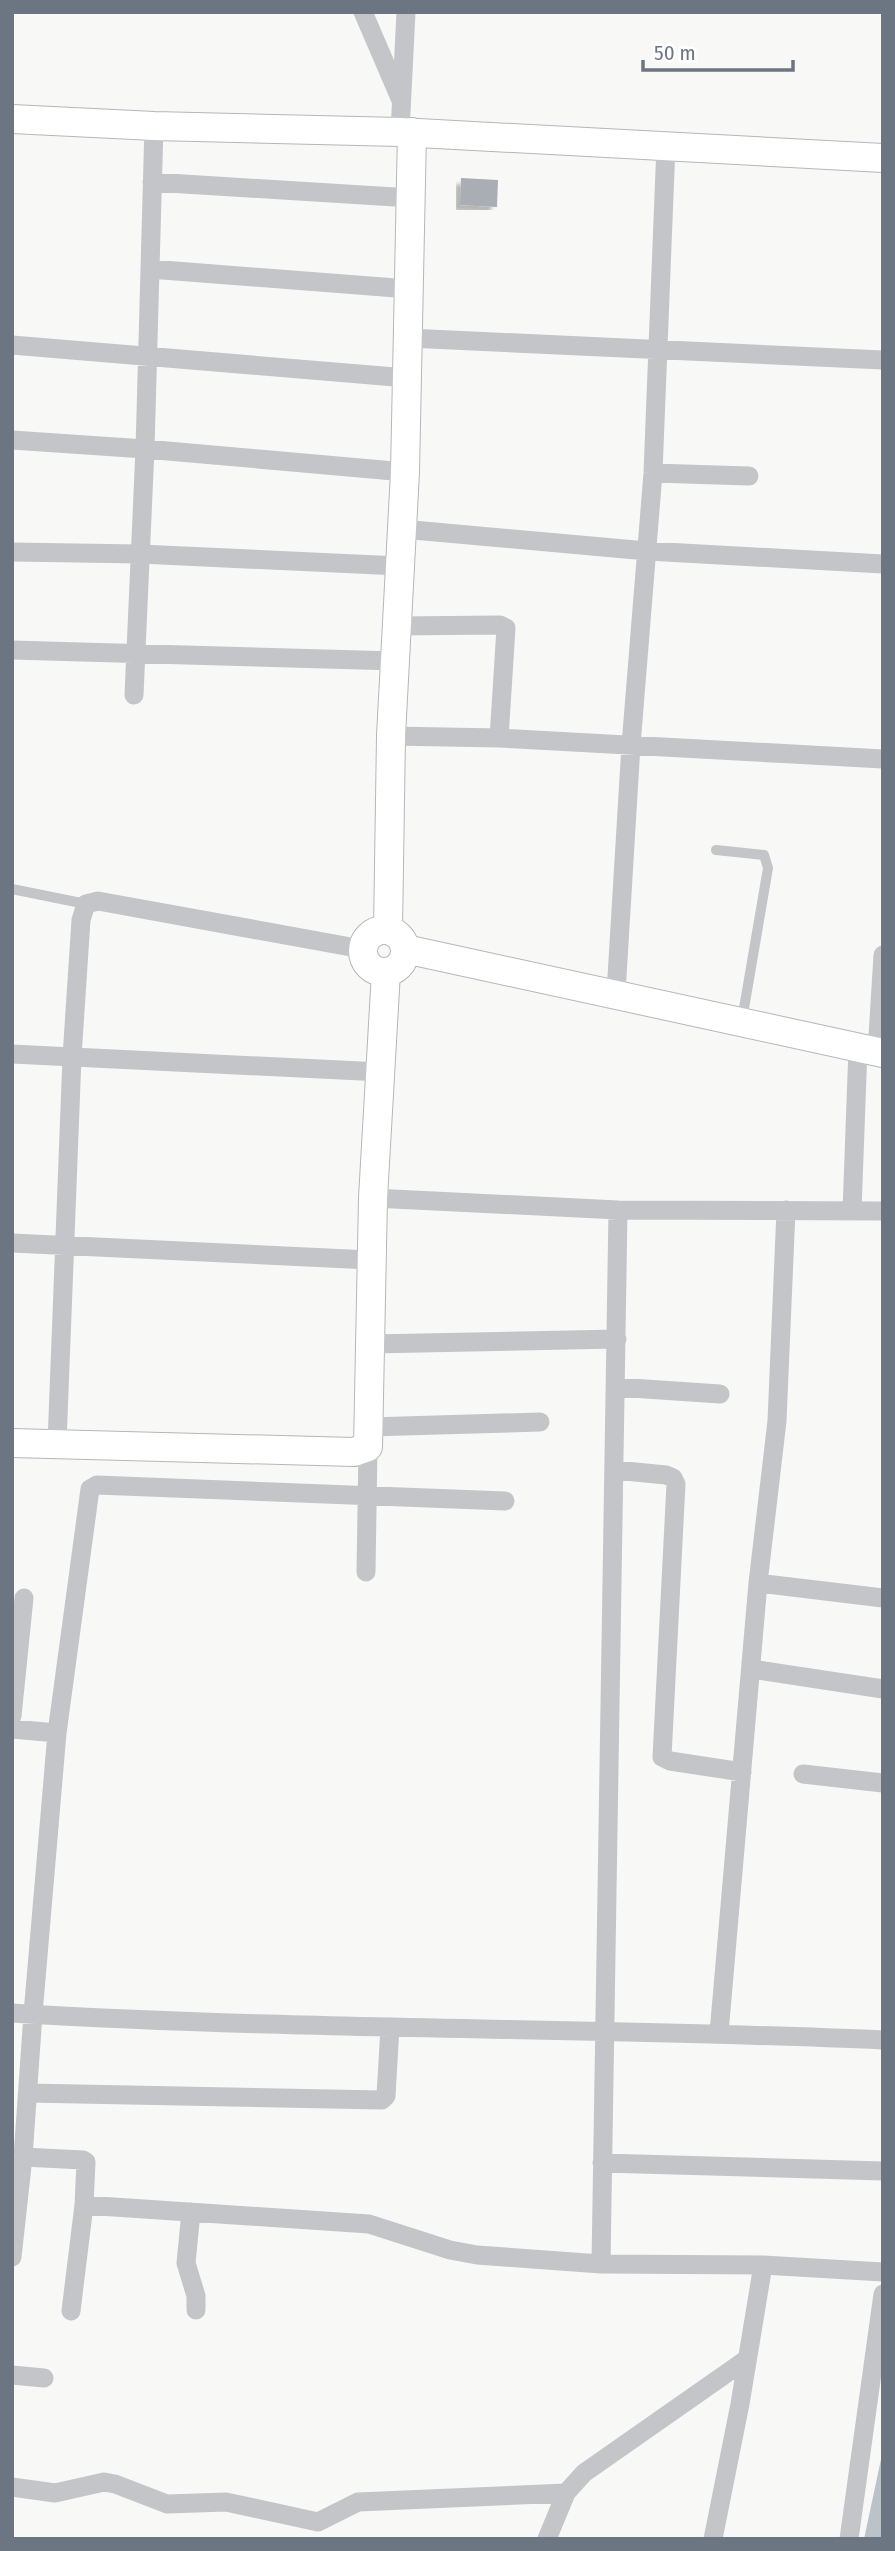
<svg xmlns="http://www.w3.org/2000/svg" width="895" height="2551" viewBox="0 0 895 2551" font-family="'Fira Sans Condensed',sans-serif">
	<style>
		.water { fill: #bbc2c8 }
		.building { fill: #a8aeb4; filter: url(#shadow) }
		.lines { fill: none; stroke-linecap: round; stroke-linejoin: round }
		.secondary-casing { stroke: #b3b7bb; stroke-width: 30 }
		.lane { stroke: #c3c5c9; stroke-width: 10 }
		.street { stroke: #c3c5c9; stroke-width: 19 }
		.secondary { stroke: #fff; stroke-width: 28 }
	</style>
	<defs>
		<filter id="shadow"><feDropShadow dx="-6" dy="6" stdDeviation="2" flood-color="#0004"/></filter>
	</defs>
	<rect width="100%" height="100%" fill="#f8f8f7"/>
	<path class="water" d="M883 2450V2539H864Z"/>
	<path class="building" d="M461 178 498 180 497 207 460 205Z"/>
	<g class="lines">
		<defs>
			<path id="secondary" d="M12 119 154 126 400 132 883 158
				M363 951a21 21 0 1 1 42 0a21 21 0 1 1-42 0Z
				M388 930 391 736 405 472 412 132
				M405 949 883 1053
				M12 1443 354 1452 368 1447 373 1198 386 972"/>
		</defs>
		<use href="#secondary" class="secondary-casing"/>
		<path class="lane" d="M716 850 764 855 768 868 742 1020
			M12 889 86 904"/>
		<path class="street" d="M363 12 400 98
			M400 132 406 12
			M152 182 411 198
			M150 269 409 289
			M408 338 883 360
			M12 345 407 378
			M12 440 145 449 405 472
			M653 473 749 476
			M402 529 647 551 883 564
			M12 552 140 554 399 566
			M397 626 500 625 506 628 499 738
			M12 650 396 661
			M134 695 145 449 154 126
			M391 736 499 738 883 759
			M616 993 631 745 653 473 666 145
			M877 1052 883 955
			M12 1054 381 1072
			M373 1198 618 1210 883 1211
			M852 1211 858 1048
			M12 1243 370 1260
			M371 1344 617 1339
			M616 1387 720 1394
			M369 1427 540 1422
			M57 1443 72 1057 81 920 86 904 98 901 362 949
			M615 1470 666 1475 673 1478 676 1484 662 1757 670 1761 742 1772
			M366 1572 368 1447
			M758 1583 883 1598
			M751 1669 883 1689
			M12 1716 24 1598
			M12 1729 57 1733
			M803 1774 883 1783
			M12 2013C302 2031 593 2027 883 2040
			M719 2033 758 1583 777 1421 786 1210
			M28 2093 382 2100 386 2096 390 2027
			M23 2157 83 2160 86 2162 84 2205 71 2311
			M602 2163 883 2171
			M84 2205 369 2224 450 2250 477 2255 601 2264 763 2265 883 2272
			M191 2212 186 2263 196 2296V2310
			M12 2257 23 2157 33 2014 57 1733 90 1489 97 1485 505 1501
			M601 2264 618 1210
			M12 2375 44 2378
			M12 2487 55 2493 104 2482 115 2484 167 2504 226 2502 318 2522 358 2502 566 2493
			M547 2539 566 2493 584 2473 747 2359
			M713 2539 740 2404 763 2265
			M849 2539 883 2294"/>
		<use href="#secondary" class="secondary"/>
	</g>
	<rect width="895" height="2551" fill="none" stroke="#6c7683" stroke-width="28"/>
	<path d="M643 60v10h150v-10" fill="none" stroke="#6c7683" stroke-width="3.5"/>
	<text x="654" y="60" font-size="21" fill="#6c7683" stroke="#ffffff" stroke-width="5" paint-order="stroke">50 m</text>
</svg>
